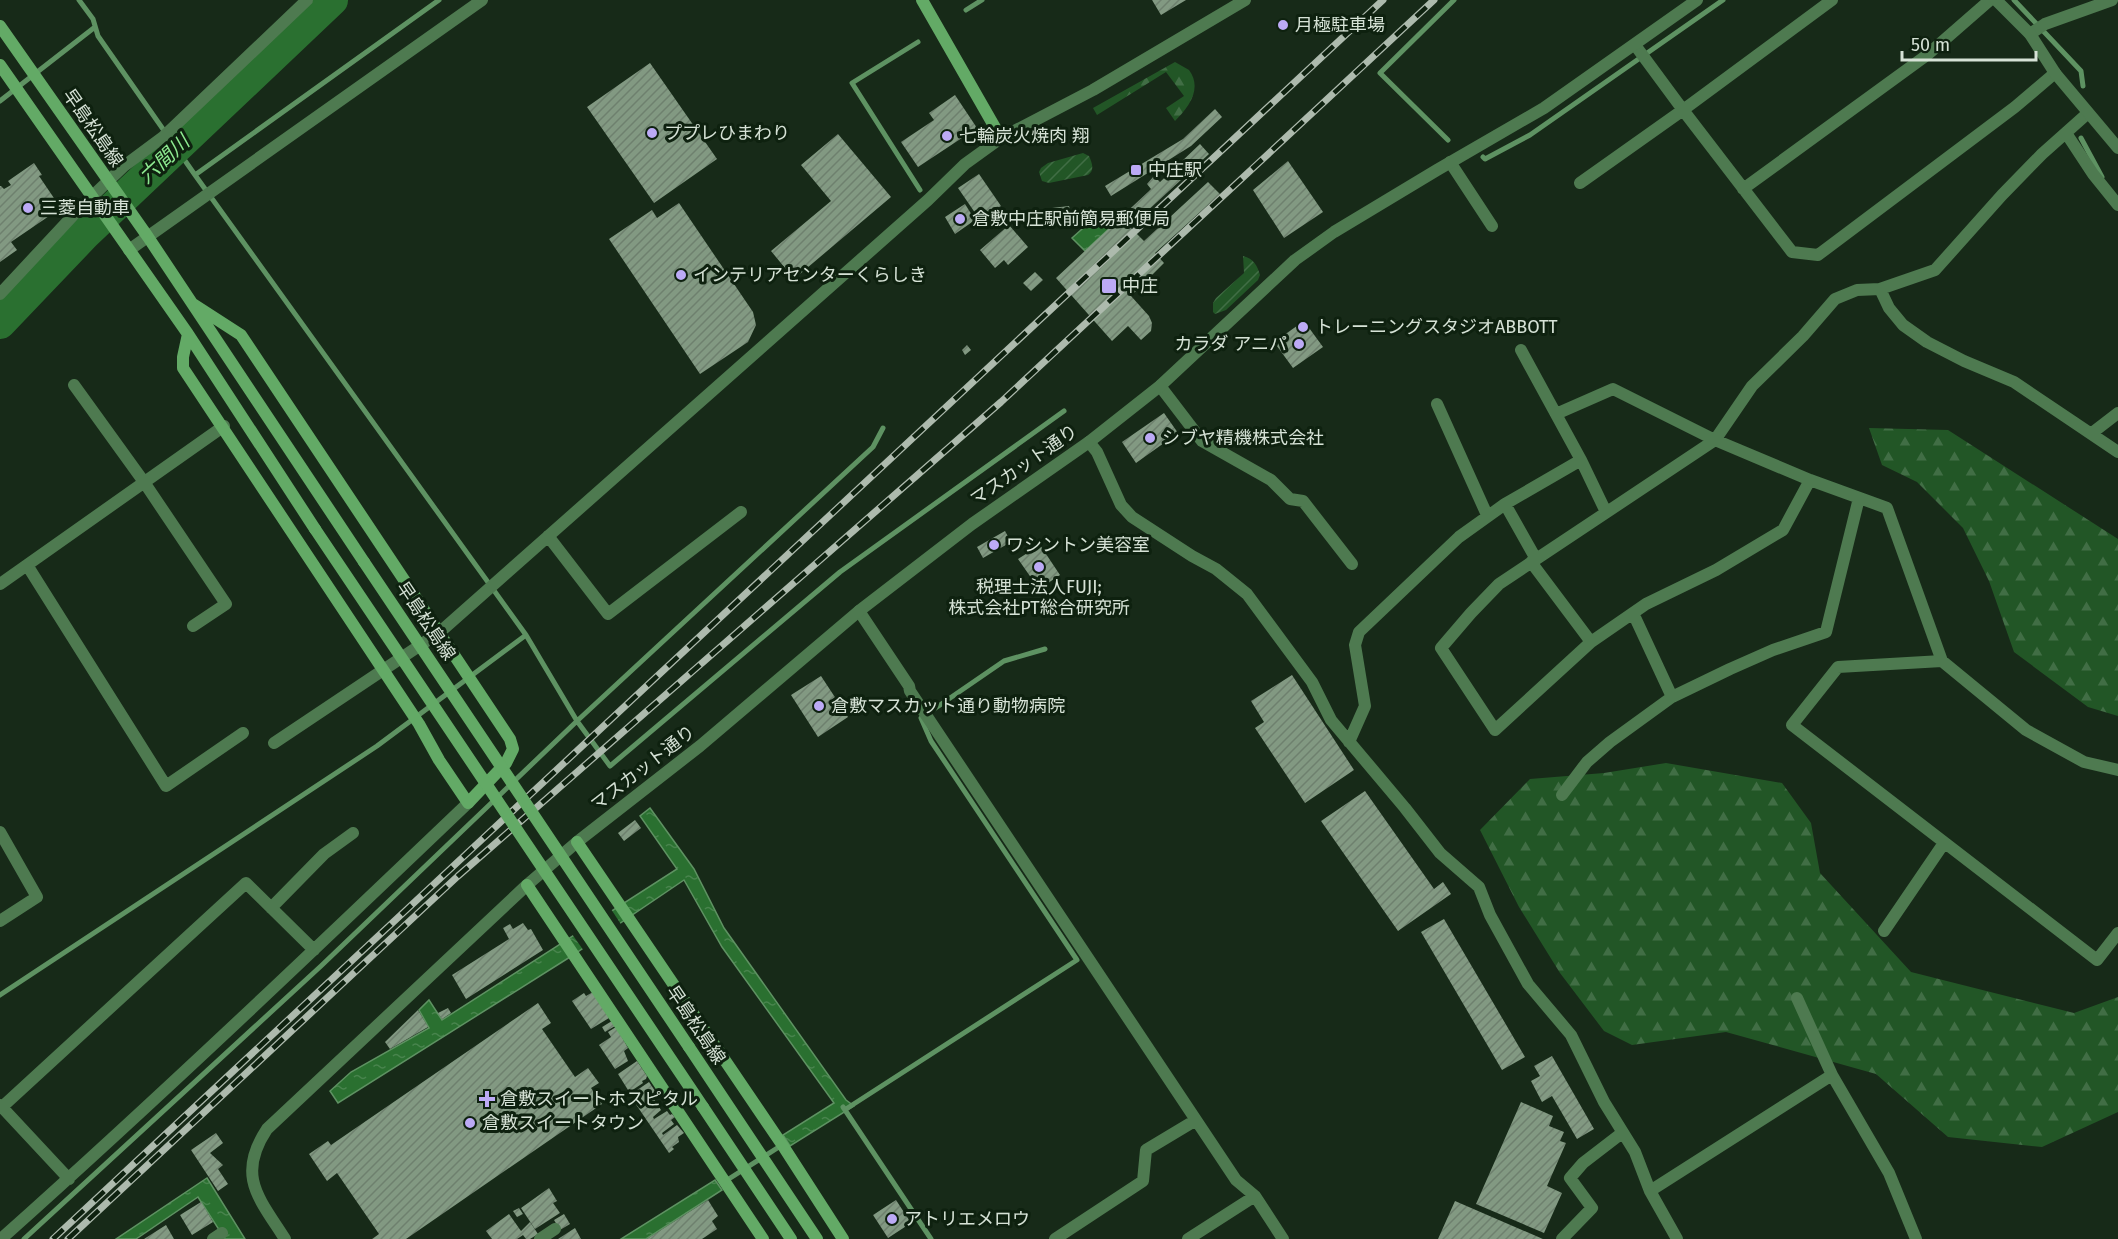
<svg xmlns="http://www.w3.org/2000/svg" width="2118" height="1239" viewBox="0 0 2118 1239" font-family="'Fira Sans','Noto Sans JP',sans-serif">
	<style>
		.forest { fill: url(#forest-firs) }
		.garden { fill: url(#garden-furrows) }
		.water { fill: url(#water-ripples); stroke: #5e9262; stroke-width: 1.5 }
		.pier { fill: #172a18 }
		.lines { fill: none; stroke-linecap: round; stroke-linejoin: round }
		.stream { stroke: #5e9262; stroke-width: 5 }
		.river { stroke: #2a7030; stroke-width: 32 }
		.building { fill: url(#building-hatch) }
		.minor { stroke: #4e7a50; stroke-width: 12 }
		.tertiary { stroke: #4e7a50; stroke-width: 12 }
		.secondary { stroke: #63aa66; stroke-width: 12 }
		.rail-casing { stroke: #adbaad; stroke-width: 7 }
		.rail { stroke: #0e210f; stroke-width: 4.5; stroke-dasharray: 14; stroke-linecap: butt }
		.secondary-bridge { stroke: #63aa66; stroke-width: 12 }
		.poi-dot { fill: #bcaaf5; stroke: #0e210f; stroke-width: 2 }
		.labels { text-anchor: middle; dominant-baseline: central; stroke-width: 6; stroke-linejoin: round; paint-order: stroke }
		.poi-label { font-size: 18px; fill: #d6e2d6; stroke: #0e210f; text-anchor: start }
		.street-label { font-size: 18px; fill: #d6e2d6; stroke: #0e210f }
		.water-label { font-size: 20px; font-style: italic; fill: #8de990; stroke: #0e210f }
	</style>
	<defs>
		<pattern id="forest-firs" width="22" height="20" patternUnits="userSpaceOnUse" patternTransform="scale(1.5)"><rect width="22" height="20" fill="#225626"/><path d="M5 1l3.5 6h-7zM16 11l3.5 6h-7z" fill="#416e45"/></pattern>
		<pattern id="garden-furrows" width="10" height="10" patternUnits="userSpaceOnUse" patternTransform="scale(1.5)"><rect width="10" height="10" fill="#225626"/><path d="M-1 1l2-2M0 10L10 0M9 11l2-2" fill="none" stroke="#416e45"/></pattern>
		<pattern id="water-ripples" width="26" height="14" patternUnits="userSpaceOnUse" patternTransform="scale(1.5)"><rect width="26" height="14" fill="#2a7030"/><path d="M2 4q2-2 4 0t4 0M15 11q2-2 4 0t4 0" fill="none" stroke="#48844d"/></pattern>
		<pattern id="building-hatch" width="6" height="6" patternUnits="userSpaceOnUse" patternTransform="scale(1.5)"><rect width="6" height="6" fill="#829982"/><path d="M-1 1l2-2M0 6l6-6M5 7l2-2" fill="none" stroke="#6e806e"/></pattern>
	</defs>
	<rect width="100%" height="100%" fill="#172a18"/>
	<path class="forest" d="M1175 62 1189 70C1203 89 1188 108 1175 121L1166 108 1184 96 1166 72 1097 115 1093 108Z
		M1869 428 1948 430 2118 539V716L2088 707 2014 652 1989 581 1963 528 1917 482 1882 465Z
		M1666 763 1782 783 1811 823 1820 873 1911 972 2074 1013 2118 997V1112L2042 1147 1948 1137 1876 1074 1726 1032 1632 1045 1604 1031 1560 973 1519 907 1480 830 1530 779 1604 773Z"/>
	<path class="garden" d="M1083 153 1089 156C1092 163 1095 170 1088 175L1049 183 1042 181 1039 172 1041 168 1048 163Z
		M1243 256C1254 259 1257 265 1260 275L1258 280 1226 310 1215 314 1213 312V303L1216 298 1244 273Z"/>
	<path class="water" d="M1100 213 1112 226 1085 251 1072 238Z
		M650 808 694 869 724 928 846 1100 854 1106 790 1146 783 1135 834 1103 722 947 684 880 570 957 338 1103 330 1091 351 1072 429 1028 419 1010 429 1000 442 1020 677 869 640 816Z
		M207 1178 245 1239H225L198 1197 136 1239H116Z
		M715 1180 722 1190 646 1239H621Z"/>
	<path class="pier" d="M611 909 622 926 584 951 572 934Z"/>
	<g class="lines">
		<path class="stream" d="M2014 0 2081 71 2083 86
			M966 10 982 0
			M918 42 852 83 920 190
			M0 101 95 27
			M2081 138 2102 177
			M1448 140 1380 73 1454 0
			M1483 157 1485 159 1530 135 1723 0
			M195 175 439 0
			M883 428 873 447 577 721 610 766 840 572 1064 411
			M0 995 377 746 526 635
			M843 1107 931 1239
			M846 1109 1077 960 931 741 921 718 1004 661 1045 649
			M724 1182 782 1145
			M24 1239 321 966 577 721 526 635 195 175 98 36 93 19 79 0"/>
		<path class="river" d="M0 323 84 235 332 0"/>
	</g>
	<path class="building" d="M1152 0H1186L1161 15Z
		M650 63 717 159 654 203 587 107Z
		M955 95 977 128 918 167 901 142 934 120 929 113Z
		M1215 109 1222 117 1191 146 1111 196 1105 186 1183 139Z
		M838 134 891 197 794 279 771 251 831 201 801 165Z
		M1200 144 1209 154 1130 227 1144 241 1208 182 1220 194 1155 253 1164 263 1131 296 1149 316 1152 323 1151 331 1141 340 1128 326 1112 341 1056 278 1148 192 1151 189 1147 184 1154 176 1160 182Z
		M1288 161 1323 212 1284 238 1253 190Z
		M34 163 42 175 39 176 58 204 55 212 11 242 17 250 0 262V186H1L4 189 11 185 8 181Z
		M979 174 1001 206 980 220 958 188Z
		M679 203 753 312 756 325 748 342 700 374 609 239 652 210 657 218Z
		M965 204 975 220 955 234 945 217Z
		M1069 206 1071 213 1054 216 1052 208Z
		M1009 225 1028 247 1008 265 1004 260 995 268 980 250Z
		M1035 272 1043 280 1031 291 1023 283Z
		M1304 321 1323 347 1293 368 1274 342Z
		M967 345 971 350 965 355 962 350Z
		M1164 413 1178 433 1136 463 1122 442Z
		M1005 531 1011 542 983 558 977 547Z
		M1040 545 1060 575 1039 589 1018 559Z
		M1292 675 1354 770 1305 803 1255 728 1264 722 1251 701Z
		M821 676 848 717 818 737 791 695Z
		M1365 791 1434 889 1443 882 1451 894 1398 931 1321 821Z
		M635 820 641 828 624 841 618 833Z
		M1444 919 1525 1057 1502 1070 1421 932Z
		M523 923 528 930 531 929 543 950 466 999 452 975 509 939 503 928 510 924 513 929Z
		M593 992 609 1018 591 1029 572 1001 584 993 586 996Z
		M538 1003 551 1023 542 1029 575 1077 588 1068 599 1083 591 1088 602 1104 406 1239H372L379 1234 337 1173 327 1181 309 1154 328 1141 331 1145Z
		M448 1008 451 1013 442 1019 438 1013Z
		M418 1010 428 1027 390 1049 385 1042Z
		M612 1021 615 1026 605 1032 602 1027Z
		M616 1027 628 1048 624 1051 628 1061 615 1069 599 1045 611 1037 608 1032Z
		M1552 1056 1594 1129 1577 1139 1552 1096 1542 1102 1531 1081 1540 1076 1534 1066Z
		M637 1061 647 1076 646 1079 642 1081 643 1083 631 1091 630 1089 628 1090 618 1074Z
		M649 1082 655 1091 644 1106 654 1099 661 1110 653 1117 654 1119 667 1111 670 1115 672 1114 675 1117 671 1120 674 1124 662 1133 663 1135 677 1125 684 1133 678 1137 679 1142 672 1147 674 1149 669 1153 635 1103 637 1102 631 1094Z
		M1521 1102 1553 1116 1549 1126 1564 1132 1560 1141 1566 1143 1547 1186 1562 1193 1544 1233 1476 1204Z
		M216 1133 223 1143 210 1153 223 1165 218 1169 228 1184 218 1191 191 1150Z
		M549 1188 557 1201 553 1203 560 1213 535 1229 521 1208Z
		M708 1200 718 1216 712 1221 717 1229 702 1239H647Z
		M896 1200 911 1223 888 1238 873 1215Z
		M1455 1201 1543 1239H1438Z
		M201 1202 213 1222 192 1235 180 1215Z
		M519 1208 523 1214 517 1217 513 1211Z
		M509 1214 521 1231 530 1222 538 1234 530 1239H526L523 1235 517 1239H492L486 1231Z
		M564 1214 570 1224 560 1230 554 1220Z
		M166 1225 174 1239H144Z
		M575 1228 581 1239H558Z"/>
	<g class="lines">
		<path class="minor" d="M1832 0 1683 110 1792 252 1818 255 2015 107 2055 73
			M2030 34 2045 24 2112 0
			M2066 133 2093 174 2118 205
			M1450 162 1492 226
			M1580 183 1683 110 1635 45
			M1743 189 1927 55 1990 0
			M1880 289 1889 308 1903 325 1927 342 1964 361 2014 382 2118 452
			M0 294 81 207 124 166 163 137 307 0
			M1521 350 1581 460 1606 512
			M74 385 144 482 226 604 193 626
			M1160 386 1202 441 1271 480 1290 499 1303 501 1352 564
			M1437 404 1487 515
			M1556 414 1613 389 1715 440 1810 480 1887 508 1942 661 2026 730 2084 762 2118 770
			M2092 433 2118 413
			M1089 442 1097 452 1121 505 1132 517 1192 556 1216 569 1247 594 1312 682 1331 720 1405 808 1440 853 1479 887 1490 915 1528 984 1571 1035 1604 1102 1635 1152 1650 1191 1677 1239
			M1810 480 1783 530 1716 570 1646 604 1591 642 1495 730 1441 648 1471 613 1499 584 1715 440 1752 386 1803 336 1835 299 1857 290 1880 289 1935 270 2002 195 2042 154 2088 113
			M1505 504 1536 559
			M548 536 608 614 741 512
			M1531 562 1591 642
			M27 565 166 786 243 733
			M0 584 224 426
			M859 611 909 686 910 691 1236 1180 1255 1196 1283 1239
			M1633 613 1672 697
			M1942 661 1838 667 1792 725 2097 960 2118 933
			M1349 742 1365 706 1355 645 1359 632 1459 537 1505 504 1581 460
			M274 743 440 632 928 200 965 164 1001 138
			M1562 795 1587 762 1610 742 1672 697 1730 669 1773 650 1826 632 1859 498
			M0 832 37 897 0 921
			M271 908 324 854 353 833
			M1884 931 1944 843
			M1797 998 1832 1075 1889 1173 1916 1239
			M0 1105 69 1179
			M2 1107 246 883 314 950
			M1650 1191 1832 1075
			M1 1239C160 1097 314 950 468 803
			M213 1239 222 1233
			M540 1239 555 1229
			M1055 1239 1143 1181 1146 1150 1196 1120
			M1188 1239 1255 1196
			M1562 1239 1592 1208 1570 1178 1583 1163 1622 1133"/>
		<path class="tertiary" d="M1996 0 2030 34 2055 73 2118 148
			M1001 138 1093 90 1245 0
			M129 250 482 0
			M285 1239C259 1198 236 1176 267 1129L527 885 577 842 700 746 859 611 972 524 1089 442 1160 386 1295 260 1334 232 1437 170 1544 108 1697 0"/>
		<path class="secondary" d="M922 0 1001 138
			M0 26 148 237 364 562
			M0 65 188 334 315 529
			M188 334 183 357V368L419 724 439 760 468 803 506 763 513 749 510 739 241 335 193 304
			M577 842 785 1149 843 1239
			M527 885 763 1239
			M689 1047 817 1239
			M703 1107 791 1239"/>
		<defs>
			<path id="rail" d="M53 1239 1383 0
				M68 1239 458 876 1001 402 1434 0"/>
		</defs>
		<use href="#rail" class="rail-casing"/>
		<use href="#rail" class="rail"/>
		<path class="secondary-bridge" d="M315 529 703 1107
			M364 562 689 1047"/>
	</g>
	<g class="poi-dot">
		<circle cx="1283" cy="25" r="6"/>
		<circle cx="652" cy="133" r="6"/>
		<circle cx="947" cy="136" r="6"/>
		<rect x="1130" y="164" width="12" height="12" rx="3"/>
		<circle cx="28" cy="208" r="6"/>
		<circle cx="960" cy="219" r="6"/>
		<circle cx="681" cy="275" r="6"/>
		<rect x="1101" y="278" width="16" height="16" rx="3"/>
		<circle cx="1303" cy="327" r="6"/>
		<circle cx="1299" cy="344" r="6"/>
		<circle cx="1150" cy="438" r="6"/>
		<circle cx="994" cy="545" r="6"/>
		<circle cx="1039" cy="567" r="6"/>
		<circle cx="819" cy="706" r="6"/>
		<path d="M484 1090h6v6h6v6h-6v6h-6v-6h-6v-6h6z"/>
		<circle cx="470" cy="1123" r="6"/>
		<circle cx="892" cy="1219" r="6"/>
	</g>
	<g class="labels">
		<g class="poi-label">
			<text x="1295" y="25">月極駐車場</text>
			<text x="664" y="133">ププレひまわり</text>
			<text x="959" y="136">七輪炭火焼肉 翔</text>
			<text x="1148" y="170">中庄駅</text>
			<text x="40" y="208">三菱自動車</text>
			<text x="972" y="219">倉敷中庄駅前簡易郵便局</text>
			<text x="693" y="275">インテリアセンターくらしき</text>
			<text x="1122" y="286">中庄</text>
			<text x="1315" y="327">トレーニングスタジオABBOTT</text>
			<text x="1287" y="344" text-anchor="end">カラダ アニパ</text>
			<text x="1162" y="438">シブヤ精機株式会社</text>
			<text x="1006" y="545">ワシントン美容室</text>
			<text x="1039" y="587" text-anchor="middle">税理士法人FUJI;<tspan x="1039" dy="21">株式会社PT総合研究所</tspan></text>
			<text x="831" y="706">倉敷マスカット通り動物病院</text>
			<text x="500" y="1099">倉敷スイートホスピタル</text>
			<text x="482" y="1123">倉敷スイートタウン</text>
			<text x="904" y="1219">アトリエメロウ</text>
		</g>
		<g class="street-label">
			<text transform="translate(93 128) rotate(55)">早島松島線</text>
			<text transform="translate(1024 465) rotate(-35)">マスカット通り</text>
			<text transform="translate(426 621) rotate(56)">早島松島線</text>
			<text transform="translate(643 768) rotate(-38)">マスカット通り</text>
			<text transform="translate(696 1025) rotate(56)">早島松島線</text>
		</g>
		<g class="water-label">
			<text transform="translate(164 159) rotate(-43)">六間川</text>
		</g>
	</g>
	<path d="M1902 51v9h134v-9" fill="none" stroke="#d6e2d6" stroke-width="3"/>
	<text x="1911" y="51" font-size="18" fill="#d6e2d6" stroke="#0e210f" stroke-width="4.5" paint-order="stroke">50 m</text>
</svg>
